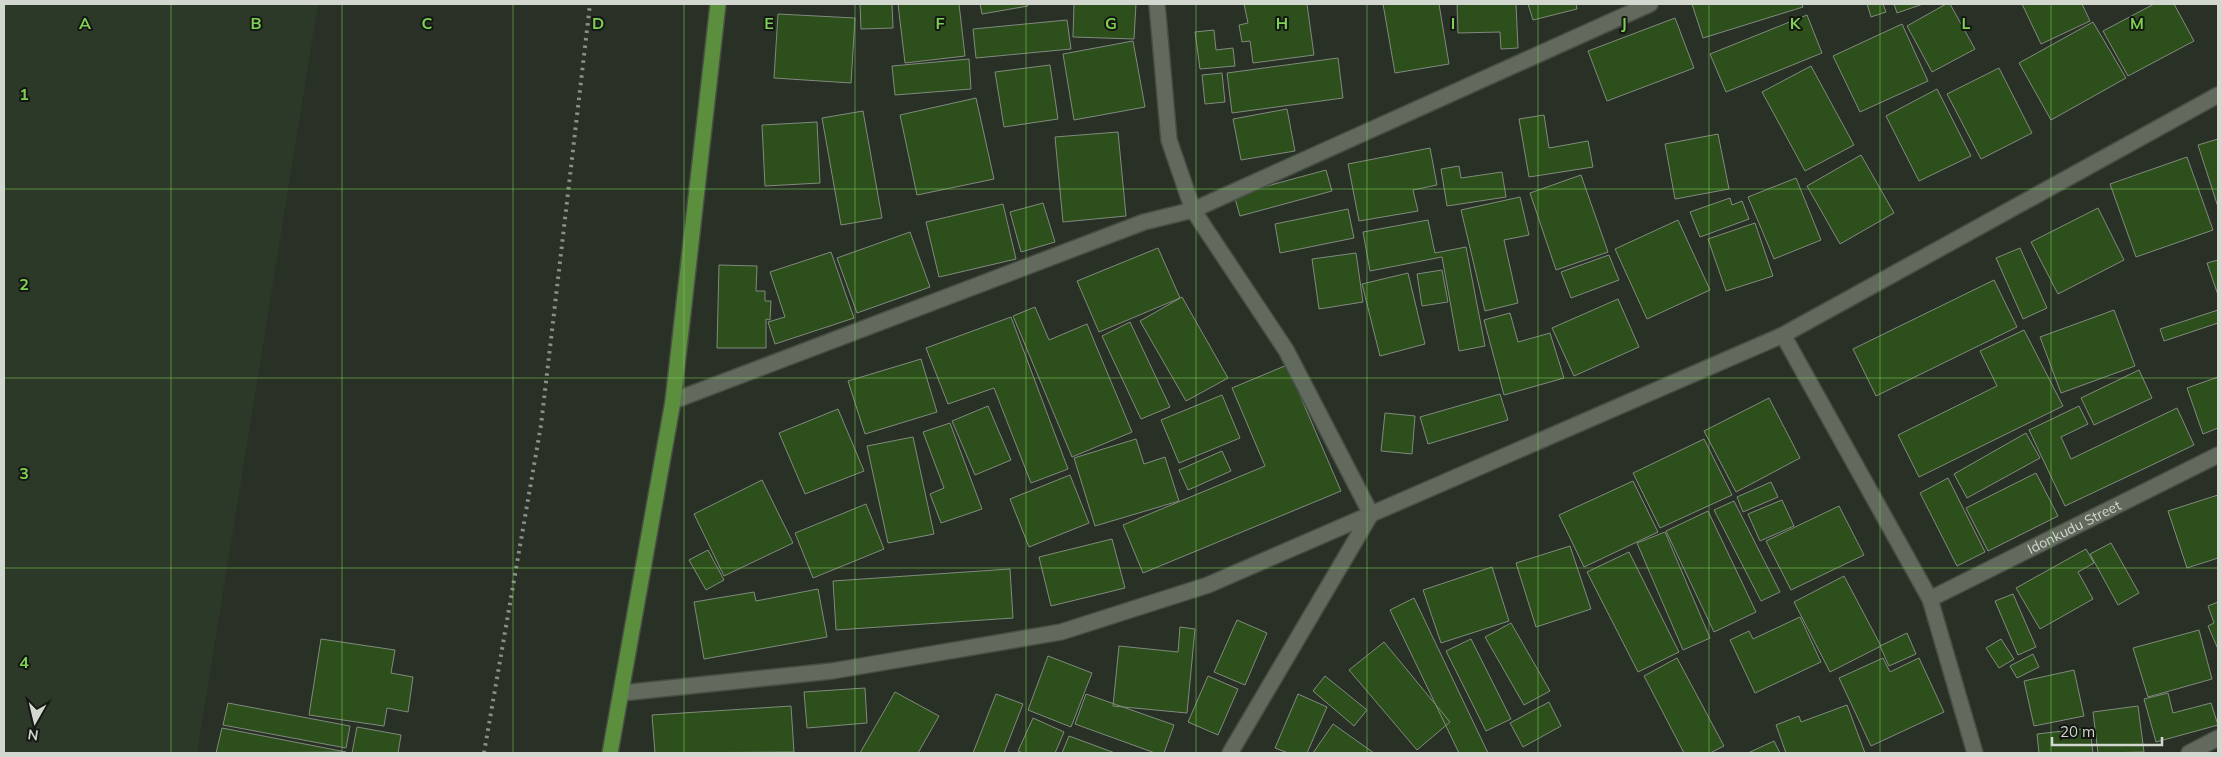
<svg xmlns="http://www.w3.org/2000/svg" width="2222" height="757" viewBox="0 0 2222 757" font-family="Mulish,sans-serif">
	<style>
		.built { fill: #2d3928 }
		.building { fill: #2d4f1c; stroke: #808a7d }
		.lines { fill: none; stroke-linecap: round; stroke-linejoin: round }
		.minor-casing { stroke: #484e45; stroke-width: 18 }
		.major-casing { stroke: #484e45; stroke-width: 18 }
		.minor { stroke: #616a5d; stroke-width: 15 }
		.major { stroke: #5b8f3d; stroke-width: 15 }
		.rail { stroke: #8a9087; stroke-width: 4; stroke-dasharray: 2.5 5; stroke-linecap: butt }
		.grid { fill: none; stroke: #7dd153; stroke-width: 1; stroke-opacity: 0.55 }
		.labels { text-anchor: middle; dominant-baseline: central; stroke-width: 4; stroke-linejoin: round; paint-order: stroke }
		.street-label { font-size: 14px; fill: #d2d7d0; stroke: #141712 }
		.grid-label { font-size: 16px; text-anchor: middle; font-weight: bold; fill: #7dd153; stroke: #141712; stroke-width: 4; stroke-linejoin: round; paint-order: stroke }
	</style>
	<rect width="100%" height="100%" fill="#293126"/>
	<path class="built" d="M4 4H318L197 753H4Z"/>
	<path class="building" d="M860 4H892L893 28 861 29Z
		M898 4H959L965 56 905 63Z
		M980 4H1027L1028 6 982 14Z
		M1074 4H1136L1134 39 1073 37Z
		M1244 4H1307L1314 55 1253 63 1250 41 1242 42 1239 25 1248 23Z
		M1383 4H1439L1449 64 1395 73Z
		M1457 4H1516L1518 48 1501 49 1500 32 1458 33Z
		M1528 4H1576L1577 9 1533 20Z
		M1692 4H1802L1803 7 1703 38Z
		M1867 4H1883L1886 12 1871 17Z
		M1894 4H1923L1897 13Z
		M1946 4H1950L1975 49 1932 72 1907 26Z
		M2022 4H2082L2090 21 2041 44Z
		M2154 4H2174L2194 41 2128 76 2103 31Z
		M778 14 855 18 851 83 774 78Z
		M1807 15 1822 53 1726 92 1710 54Z
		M1675 18 1694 68 1607 101 1588 51Z
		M1067 20 1071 49 976 58 973 29Z
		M2093 22 2126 78 2051 120 2019 63Z
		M1902 24 1928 81 1860 112 1833 56Z
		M1214 30 1216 50 1233 48 1235 66 1200 69 1195 32Z
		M1133 41 1145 107 1074 120 1063 54Z
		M1338 58 1343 98 1232 113 1227 73Z
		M969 59 971 89 895 95 892 66Z
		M1050 65 1058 119 1004 127 995 72Z
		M1811 66 1854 145 1805 171 1762 92Z
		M1999 68 2032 133 1981 159 1947 94Z
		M1222 73 1225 102 1205 104 1202 75Z
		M1937 89 1971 156 1919 181 1886 116Z
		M976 98 994 179 917 195 900 115Z
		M1287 109 1295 151 1241 160 1233 119Z
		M863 111 882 218 841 225 822 118Z
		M1544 115 1549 148 1588 141 1593 167 1529 177 1519 119Z
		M817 122 820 183 765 186 762 125Z
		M1118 132 1126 216 1063 222 1055 137Z
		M1718 134 1729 189 1675 199 1665 144Z
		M2218 139V207L2198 145Z
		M1430 148 1437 185 1413 190 1418 211 1359 221 1348 164Z
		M1861 155 1894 213 1840 244 1807 186Z
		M2187 157 2213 230 2136 257 2110 184Z
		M1459 166 1461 178 1502 172 1506 197 1447 206 1441 169Z
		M1326 170 1332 191 1240 216 1234 195Z
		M1581 175 1608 252 1556 270 1530 193Z
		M1796 178 1821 240 1774 259 1748 197Z
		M1520 197 1529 235 1504 240 1518 303 1485 311 1461 210Z
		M1730 198 1732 205 1742 201 1749 219 1700 237 1690 212Z
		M1043 203 1055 242 1021 252 1010 212Z
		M1003 204 1016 259 939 277 926 222Z
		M2098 208 2124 260 2058 294 2031 242Z
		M1348 209 1354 238 1280 253 1275 224Z
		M1428 220 1435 253 1466 247 1485 346 1459 351 1442 257 1370 271 1363 232Z
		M1678 220 1710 290 1647 319 1615 249Z
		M1755 223 1773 276 1726 291 1708 239Z
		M910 232 930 287 857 313 837 258Z
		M1158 248 1180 298 1099 332 1077 281Z
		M2020 248 2047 308 2023 319 1996 258Z
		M831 252 854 318 775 344 768 322 785 317 770 272Z
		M1356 253 1363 302 1319 309 1312 259Z
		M1609 255 1619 280 1571 298 1561 272Z
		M2218 260V295L2207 263Z
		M719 265 757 266 756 291H765V301H771L770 320 766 319V348H717Z
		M1442 270 1448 302 1422 306 1417 274Z
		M1408 273 1425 344 1380 356 1362 284Z
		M1994 280 2017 327 1876 396 1853 349Z
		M1182 297 1228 378 1186 401 1140 321Z
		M1618 299 1639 347 1574 376 1552 328Z
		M1035 307 1049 340 1087 324 1132 432 1072 457 1013 316Z
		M2114 310 2135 366 2061 393 2040 337Z
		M2218 310V323L2164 341 2160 329Z
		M1510 313 1518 342 1550 333 1564 378 1504 395 1484 320Z
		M1011 317 1068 469 1031 483 994 388 948 404 926 348Z
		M1130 322 1170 407 1141 419 1102 336Z
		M2024 330 2063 406 1919 477 1898 435 1997 386 1980 351Z
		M921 359 937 412 865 434 848 381Z
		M1287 365 1341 491 1143 573 1123 525 1265 466 1232 388Z
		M2139 370 2152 398 2094 425 2081 398Z
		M2218 377V428L2203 434 2187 388Z
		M1500 394 1508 420 1428 444 1420 417Z
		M1222 395 1240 438 1179 463 1161 420Z
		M1769 398 1800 458 1736 492 1704 431Z
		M988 406 1011 460 975 475 952 421Z
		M2079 406 2088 424 2061 437 2071 459 2177 408 2194 445 2065 506 2029 430Z
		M838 409 864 471 805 494 779 433Z
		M1385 413 1415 416 1412 454 1381 451Z
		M950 423 982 509 941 523 930 494 944 488 923 432Z
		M2026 433 2040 458 1967 498 1954 474Z
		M913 437 934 534 888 543 867 446Z
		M1136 439 1144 464 1165 457 1179 501 1095 526 1074 458Z
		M1704 439 1732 495 1660 528 1633 473Z
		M1222 451 1231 471 1188 490 1179 470Z
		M2036 473 2058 516 1988 551 1966 508Z
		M1070 475 1089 523 1029 547 1010 499Z
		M1948 478 1985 552 1957 566 1920 493Z
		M762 480 793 543 724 576 694 514Z
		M1633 481 1658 532 1584 567 1559 515Z
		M1771 482 1778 497 1743 512 1737 497Z
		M2218 495V558L2187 568 2168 511Z
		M1782 500 1794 526 1760 541 1748 514Z
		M1734 501 1780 592 1761 601 1714 510Z
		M866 504 884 549 813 578 795 533Z
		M1839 506 1864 555 1791 590 1766 541Z
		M1708 511 1756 612 1714 632 1666 531Z
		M1665 532 1710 638 1683 650 1637 543Z
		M1112 539 1125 588 1051 606 1039 557Z
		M2111 543 2139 593 2118 605 2090 554Z
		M1570 546 1591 609 1536 627 1516 563Z
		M2086 549 2094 563 2078 572 2093 599 2040 629 2016 588Z
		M708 550 724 580 706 590 689 560Z
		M1629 552 1679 652 1638 672 1587 572Z
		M1492 567 1509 621 1441 643 1423 590Z
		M1010 569 1013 618 836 630 833 581Z
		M1844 576 1881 646 1830 672 1794 602Z
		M818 589 827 637 704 659 694 602 754 592 756 601Z
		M2013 594 2036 647 2018 655 1995 601Z
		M1414 598 1488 753H1459L1390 610Z
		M2218 602V649L2208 626 2214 623 2208 606Z
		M1800 617 1821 662 1755 693 1730 640 1749 631 1753 639Z
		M1237 620 1267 633 1245 685 1214 672Z
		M1511 623 1550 691 1524 705 1485 637Z
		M1180 627 1195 629 1187 713 1113 706 1119 646 1178 652Z
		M2199 630 2212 679 2148 697 2133 648Z
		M1907 633 1916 654 1889 666 1880 646Z
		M321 639 395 650 391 673 413 677 408 712 387 708 384 726 309 715Z
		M1471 639 1511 719 1486 731 1446 651Z
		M2001 639 2014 659 1999 668 1986 648Z
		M1384 642 1450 722 1417 750 1349 670Z
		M2033 654 2039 667 2017 678 2010 666Z
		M1048 656 1092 673 1071 727 1028 710Z
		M1677 658 1724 746 1710 753H1684L1644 676Z
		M1883 658 1890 672 1919 658 1944 712 1871 746 1839 678Z
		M2074 670 2084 716 2034 726 2024 681Z
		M1208 676 1238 689 1218 735 1188 722Z
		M1325 676 1367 710 1354 726 1313 691Z
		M865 688 867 723 807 728 804 692Z
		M895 692 939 716 918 753H860Z
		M2168 693 2173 713 2211 703 2218 725 2156 742 2144 699Z
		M996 694 1023 704 1004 753H973Z
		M1086 694 1174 725 1164 753H1155L1075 724Z
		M1298 694 1327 707 1307 753H1288L1275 748Z
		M1549 702 1561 726 1523 747 1510 723Z
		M228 703 350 726 346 748 223 725Z
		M1847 705 1865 753H1786L1776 725 1799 716 1801 722Z
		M791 706 794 752 655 753 652 715Z
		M2138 706 2144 752 2098 753 2093 712Z
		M1033 718 1064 732 1055 753H1023L1018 751Z
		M1333 724 1374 753H1313Z
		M357 727 401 735 398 753H352Z
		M222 728 346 752 216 753Z
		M2090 728 2093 753H2039L2037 734Z
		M1069 736 1115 753H1062Z
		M1774 741 1780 753H1748Z"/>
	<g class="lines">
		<defs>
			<g id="minor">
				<path d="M1157 4 1169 140 1193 210 1286 350 1371 514"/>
				<path d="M1783 335 1930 599 1975 753"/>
				<path d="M673 401 1144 222 1193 210 1650 4"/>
				<path id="s1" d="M1930 599 2218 455"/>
				<path d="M622 693 832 671 1061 632 1208 585 1783 335 2218 95"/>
				<path d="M1230 753 1371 514"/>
				<path d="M2189 753 2218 738"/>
			</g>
			<path id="major" d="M610 753 673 401 718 4"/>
		</defs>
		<use href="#minor" class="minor-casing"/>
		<use href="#major" class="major-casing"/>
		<use href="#minor" class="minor"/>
		<use href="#major" class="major"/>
		<path class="rail" d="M484 753 541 425 590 4"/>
	</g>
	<path class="grid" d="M171 4V753M342 4V753M513 4V753M684 4V753M855 4V753M1026 4V753M1196 4V753M1367 4V753M1538 4V753M1709 4V753M1880 4V753M2051 4V753M4 189H2218M4 378H2218M4 568H2218"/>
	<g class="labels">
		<g class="street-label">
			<text stroke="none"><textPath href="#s1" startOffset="161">Idonkudu Street</textPath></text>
		</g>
	</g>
	<g class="grid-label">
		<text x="85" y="29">A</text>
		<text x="256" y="29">B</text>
		<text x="427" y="29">C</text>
		<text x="598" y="29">D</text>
		<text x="769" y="29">E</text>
		<text x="940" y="29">F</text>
		<text x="1111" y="29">G</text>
		<text x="1282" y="29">H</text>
		<text x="1453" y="29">I</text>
		<text x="1624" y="29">J</text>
		<text x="1795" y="29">K</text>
		<text x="1966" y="29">L</text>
		<text x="2137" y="29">M</text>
		<text x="24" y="100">1</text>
		<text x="24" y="290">2</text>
		<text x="24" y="479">3</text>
		<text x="24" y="668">4</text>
	</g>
	<rect width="2222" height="757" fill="none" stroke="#d2d7d0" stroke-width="10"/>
	<g transform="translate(35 722) rotate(188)" stroke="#141712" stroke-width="4" paint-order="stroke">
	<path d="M0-4L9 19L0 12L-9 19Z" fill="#d2d7d0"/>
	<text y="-8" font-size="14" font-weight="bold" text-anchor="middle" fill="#d2d7d0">N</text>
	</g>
	<path d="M2052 737v8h110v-8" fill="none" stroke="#d2d7d0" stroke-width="2.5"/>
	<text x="2060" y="737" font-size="15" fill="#d2d7d0" stroke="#141712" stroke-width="4" paint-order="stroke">20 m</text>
</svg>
